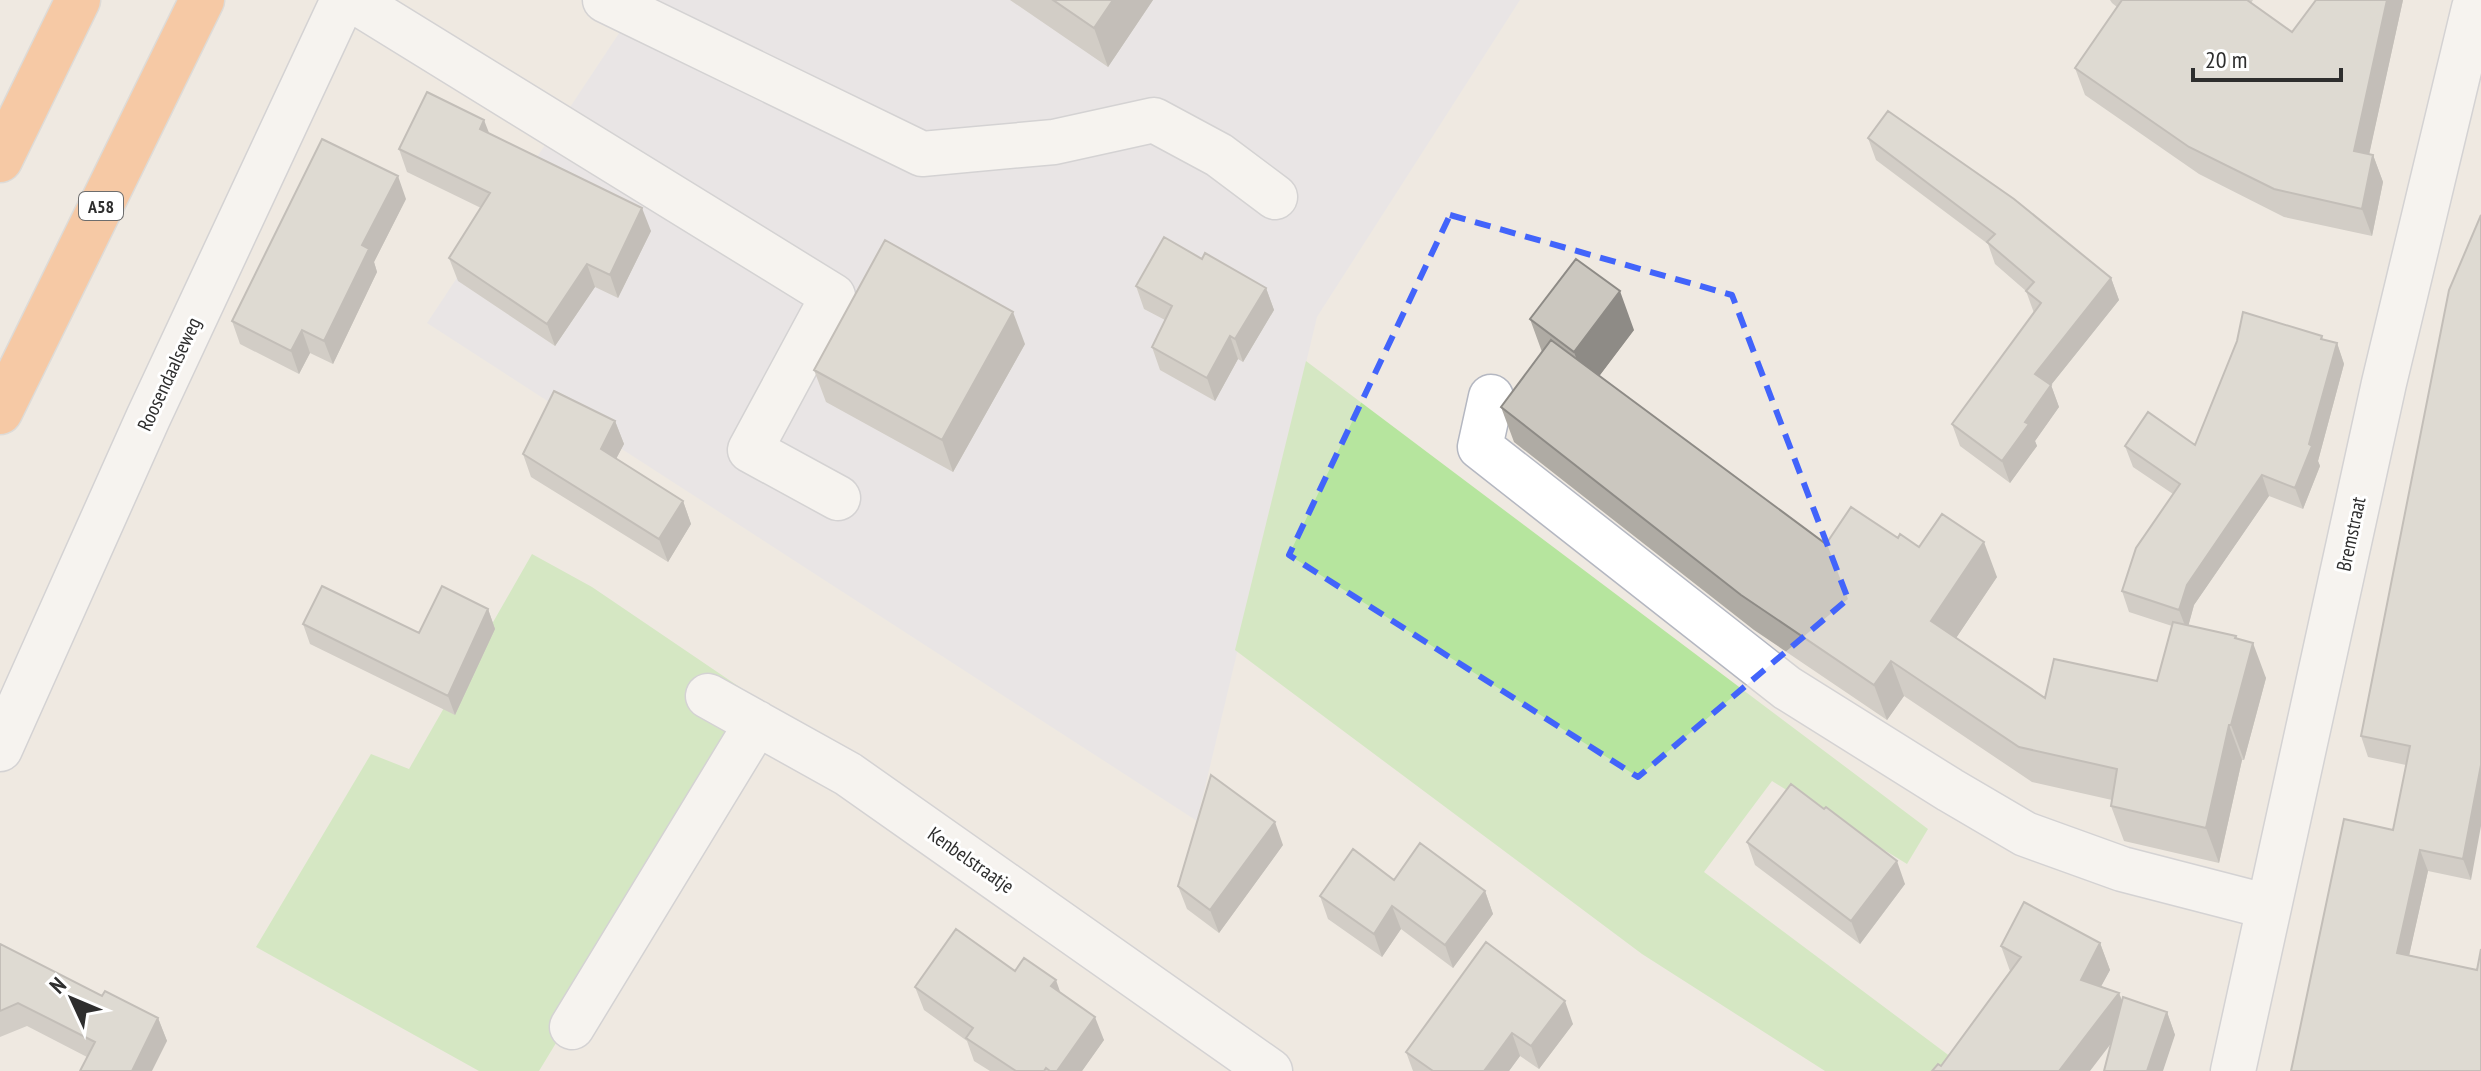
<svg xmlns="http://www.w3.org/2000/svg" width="2481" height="1071" viewBox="0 0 2481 1071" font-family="'PT Sans Narrow',sans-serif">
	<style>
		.industrial { fill: #e3e1e8 }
		.green { fill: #b6e59e }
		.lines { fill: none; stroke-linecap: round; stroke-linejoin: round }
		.minor-casing { stroke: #b4b7c1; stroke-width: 47 }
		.highway-casing { stroke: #c9c9c9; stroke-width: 47 }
		.minor { stroke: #fff; stroke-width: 44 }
		.highway { stroke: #ffa35c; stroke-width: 44 }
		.wall { fill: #afaba4 }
		.shaded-wall { fill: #8e8b86 }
		.building { fill: #cbc7bf; stroke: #8e8b86; stroke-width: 2 }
		.marked { fill: none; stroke: #4264fb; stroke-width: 6; stroke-dasharray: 16 10; stroke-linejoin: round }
		.labels { text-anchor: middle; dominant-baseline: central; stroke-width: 6; stroke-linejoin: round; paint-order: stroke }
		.shield { fill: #fff; stroke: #6d6d6d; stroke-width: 2 }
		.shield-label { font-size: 18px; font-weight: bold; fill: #2e2e2e }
		.street-label { font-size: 20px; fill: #2e2e2e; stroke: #fff }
	</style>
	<rect width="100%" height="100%" fill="#efe9e1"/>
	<path class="industrial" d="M641 0H1520L1317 317 1197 821 427 323Z"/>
	<path class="green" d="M1306 361 1928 829 1907 864 1772 781 1704 872 1959 1063 1949 1071H1825L1642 954 1235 650Z
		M532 554 592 587 763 703 539 1071H479L256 947 371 754 409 769Z"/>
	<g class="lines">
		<defs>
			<path id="minor" d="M353 0 833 296 750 450 838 498
				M605 0 922 154 1054 142 1154 120 1219 155 1275 197
				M1491 397 1480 447 1787 688 1950 790 2025 834 2122 869 2269 907
				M708 696 848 774 1270 1071
				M0 749 148 418 343 0
				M572 1027 757 723
				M2233 1071 2384 383 2474 8 2481 1"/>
			<path id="highway" d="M0 160 78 0
				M0 412 202 0"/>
		</defs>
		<use href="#minor" class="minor-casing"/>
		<use href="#highway" class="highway-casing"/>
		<use href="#minor" class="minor"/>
		<use href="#highway" class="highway"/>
	</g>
	<path class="wall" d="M1010 0H1153L1108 67Z
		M2110 0H2253L2251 3 2292 32 2403 0 2369 154 2373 155 2383 182 2372 236 2284 217 2199 174 2085 95 2075 68 2117 7 2112 3Z
		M489 133 651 231 618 298 595 287 555 346 458 281 449 258 481 208 407 172 399 149Z
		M1868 138 2111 278 2119 300 2051 385 2059 407 2035 441 2037 446 2010 483 1960 446 1952 424 2034 313 2026 291 1995 264 1988 244 1876 160Z
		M406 199 374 262 377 272 333 364 310 353 299 374 240 344 232 321Z
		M1202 259 1266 288 1274 310 1243 362 1238 359 1215 401 1160 370 1152 347 1165 320 1144 309 1136 286Z
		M2449 290 2471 880 2428 871 2409 955 2477 970 2481 1071H2291L2393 830 2406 765 2368 757 2361 736Z
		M1530 319 1634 330 1599 376 1826 544 1898 538 1997 577 1956 638 2045 698 2157 681 2172 626 2129 612 2122 591 2173 494 2133 467 2125 446 2195 445 2322 336 2323 340 2337 343 2344 364 2318 461 2320 466 2303 509 2269 496 2194 605 2188 626 2237 638 2266 678 2244 760H2242L2219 863 2124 841 2111 806 2112 800 2032 782 1904 696 1887 720 1754 630 1514 442 1501 407 1542 352Z
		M1025 344 953 472 826 402 814 370Z
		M615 421 624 444 616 459 683 501 691 524 668 562 531 477 523 454Z
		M488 609 495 629 455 715 310 644 303 624 419 633Z
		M1824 809 1905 884 1860 944 1755 865 1747 842Z
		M1283 845 1219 933 1187 909 1178 886Z
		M1394 880 1485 891 1493 914 1453 968 1401 929 1382 957 1328 919 1320 896Z
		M1486 942 1573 1024 1539 1069 1520 1056 1509 1071H1413L1406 1052Z
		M2100 943 2110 970 2101 986 2119 993 2122 1001 2167 1012 2175 1035 1941 1066 2010 971 2001 946Z
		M0 944 102 996 158 1018 167 1041 87 1057 27 1026 0 1037Z
		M1015 971 1060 993 1104 1040 1082 1071H990L974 1061 967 1041 924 1010 915 987Z"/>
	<path class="shaded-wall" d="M1113 0H1153L1108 67 1094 28Z
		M2387 0H2403L2364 178 2354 151Z
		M484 120 493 143 480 129Z
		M2373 155 2383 182 2372 236 2362 209Z
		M398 176 406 199 374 262 377 272 333 364 324 341 362 245Z
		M642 208 651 231 618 298 610 275Z
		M587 264 595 287 555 346 547 324Z
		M2111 278 2119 300 2051 385 2059 407 2035 441 2037 446 2010 483 2002 461 2025 422 2035 374Z
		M1266 288 1274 310 1243 362 1235 339Z
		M1620 291 1634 330 1588 391 1574 352Z
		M1013 312 1025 344 953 472 942 440Z
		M302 330 310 353 299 374 291 351Z
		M1230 336 1238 359 1215 401 1207 378Z
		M2337 343 2344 364 2318 461 2320 466 2303 509 2295 488 2309 444Z
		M615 421 624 444 609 472 601 449Z
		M2262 475 2269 496 2194 605 2187 631 2179 610 2187 585Z
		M683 501 691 524 668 562 659 539Z
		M1984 542 1997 577 1944 656 1931 621Z
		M488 609 495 629 455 715 448 696Z
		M2236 636 2247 667 2253 643 2266 678 2244 760 2231 725Z
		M1891 661 1904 696 1887 720 1874 685Z
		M2229 725 2242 760 2219 863 2206 828Z
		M2481 765V826L2471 880 2463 859Z
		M1275 822 1283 845 1219 933 1210 910Z
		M2420 850 2428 871 2405 974 2397 953Z
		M1897 861 1905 884 1860 944 1851 921Z
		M1485 891 1493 914 1453 968 1445 945Z
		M1392 906 1401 929 1382 957 1374 934Z
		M2100 943 2110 970 2090 1007 2081 980Z
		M1056 980 1064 1003 1051 986Z
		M2119 993 2129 1020 2090 1071H2059Z
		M1565 1001 1573 1024 1539 1069 1531 1046Z
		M2167 1012 2175 1035 2163 1071H2147Z
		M1095 1017 1104 1040 1082 1071H1057Z
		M158 1018 167 1041 152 1071H132Z
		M1512 1033 1520 1056 1509 1071H1484Z"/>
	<path class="building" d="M1053 0H1113L1094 28Z
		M2122 0H2247L2292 32 2316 0H2387L2354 151 2373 155 2362 209 2274 189 2189 147 2075 68Z
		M427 92 484 120 480 129 642 208 610 275 587 264 547 324 449 258 490 193 399 149Z
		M1888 111 2014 199 2111 278 2035 374 2051 385 2025 422 2029 424 2002 461 1952 424 2041 303 2026 291 2034 282 1987 242 1995 234 1868 138Z
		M322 139 398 176 362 245 369 249 324 341 302 330 291 351 232 321Z
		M2481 215V765L2463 859 2420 850 2397 953 2477 970 2481 949V1071H2291L2344 819 2393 830 2410 746 2361 736 2449 290Z
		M1164 237 1202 259 1205 253 1266 288 1235 339 1230 336 1207 378 1152 347 1172 306 1136 286Z
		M885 240 1013 312 942 440 814 370Z
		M1576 259 1620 291 1574 352 1530 319Z
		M2243 312 2322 336 2321 339 2337 343 2309 444 2312 446 2295 488 2262 475 2187 585 2179 610 2122 591 2136 548 2180 484 2125 446 2148 412 2195 445 2237 341Z
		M1551 340 1826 544 1851 507 1898 538 1900 534 1919 547 1942 514 1984 542 1931 621 2045 698 2054 659 2157 681 2173 622 2236 636 2235 638 2253 643 2231 725H2229L2206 828 2111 806 2117 769 2019 747 1891 661 1874 685 1741 595 1501 407Z
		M554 391 615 421 601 449 683 501 659 539 523 454Z
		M322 586 419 633 442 586 488 609 448 696 303 624Z
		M1211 775 1275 822 1210 910 1178 886Z
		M1791 784 1824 809 1826 807 1897 861 1851 921 1747 842Z
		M1420 843 1485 891 1445 945 1392 906 1374 934 1320 896 1353 849 1394 880Z
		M2024 902 2100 943 2081 980 2119 993 2059 1071H1932L1938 1064 1941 1066 2021 957 2001 946Z
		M956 929 1015 971 1024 958 1056 980 1051 986 1095 1017 1057 1071H1050L1046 1068 1044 1071H1016L966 1038 973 1028 915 987Z
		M1486 942 1565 1001 1531 1046 1512 1033 1484 1071H1433L1406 1052Z
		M0 944 102 996 105 991 158 1018 132 1071H80L95 1042 18 1003 0 1011Z
		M2123 997 2167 1012 2147 1071H2104Z"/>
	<path d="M0 0H2481V1071H0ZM1450 215 1732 295 1848 599 1638 777 1289 555Z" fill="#efe9e1" fill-opacity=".55" fill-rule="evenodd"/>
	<path class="marked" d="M1450 215 1732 295 1848 599 1638 777 1289 555Z"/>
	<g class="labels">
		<rect class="shield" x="79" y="192" width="44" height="28" rx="6"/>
		<g class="shield-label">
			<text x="101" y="206">A58</text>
		</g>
		<g class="street-label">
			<text transform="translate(169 374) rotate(-65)">Roosendaalseweg</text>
			<text transform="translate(2351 534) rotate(-78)">Bremstraat</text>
			<text transform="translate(971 860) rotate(35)">Kenbelstraatje</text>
		</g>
	</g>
	<g transform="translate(72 999) rotate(314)" stroke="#ffffff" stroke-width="6" paint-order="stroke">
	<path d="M0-6L14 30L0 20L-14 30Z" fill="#2e2e2e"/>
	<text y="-12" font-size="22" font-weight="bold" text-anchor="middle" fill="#2e2e2e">N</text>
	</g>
	<path d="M2193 68v12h148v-12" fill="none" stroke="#2e2e2e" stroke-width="4"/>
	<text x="2205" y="68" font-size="24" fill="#2e2e2e" stroke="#ffffff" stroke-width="6" paint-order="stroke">20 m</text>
</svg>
